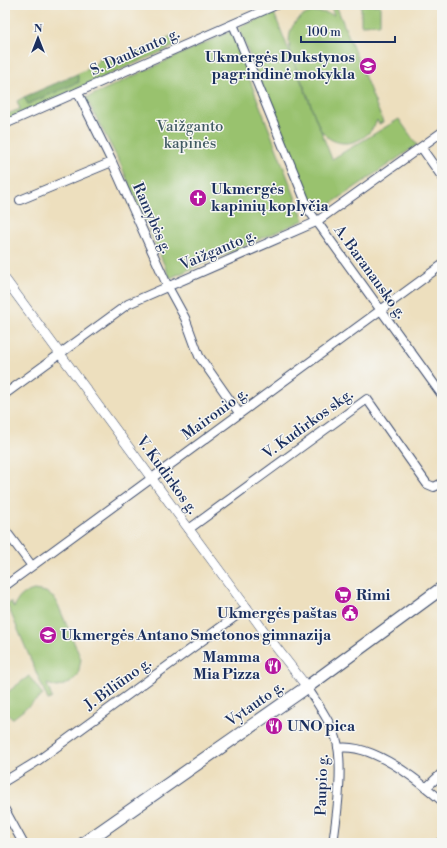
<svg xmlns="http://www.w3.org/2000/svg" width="447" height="848" viewBox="0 0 447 848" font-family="'Libre Bodoni',serif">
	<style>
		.green { fill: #99c26e; stroke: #5a7866 }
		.forest { fill: #7aa861; stroke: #4a6c60 }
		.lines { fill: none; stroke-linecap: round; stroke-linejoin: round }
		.minor-casing { stroke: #3a496c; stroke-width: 10 }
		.tertiary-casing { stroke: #3a496c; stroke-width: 10 }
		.primary-casing { stroke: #3a496c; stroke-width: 14 }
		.minor { stroke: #fff; stroke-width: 8 }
		.tertiary { stroke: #fff; stroke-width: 9 }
		.primary { stroke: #fff; stroke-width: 12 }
		.labels { text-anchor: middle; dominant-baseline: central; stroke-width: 3; stroke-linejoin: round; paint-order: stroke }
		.street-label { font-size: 15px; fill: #1b2f5e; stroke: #f6f6f2 }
		.poi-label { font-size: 15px; font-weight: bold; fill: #1b2f5e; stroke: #f6f6f2; text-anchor: start }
		.park-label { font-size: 15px; fill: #415b63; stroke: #f6f6f2 }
	</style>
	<rect width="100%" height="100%" fill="#f6f6f2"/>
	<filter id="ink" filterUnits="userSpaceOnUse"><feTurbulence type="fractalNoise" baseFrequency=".025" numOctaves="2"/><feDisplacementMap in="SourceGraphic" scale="8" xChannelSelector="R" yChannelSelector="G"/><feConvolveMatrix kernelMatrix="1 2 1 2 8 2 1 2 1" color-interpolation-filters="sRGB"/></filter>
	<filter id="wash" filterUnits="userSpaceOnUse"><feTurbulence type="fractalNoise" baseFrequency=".012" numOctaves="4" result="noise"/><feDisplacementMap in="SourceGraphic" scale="16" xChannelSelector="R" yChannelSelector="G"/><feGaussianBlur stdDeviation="0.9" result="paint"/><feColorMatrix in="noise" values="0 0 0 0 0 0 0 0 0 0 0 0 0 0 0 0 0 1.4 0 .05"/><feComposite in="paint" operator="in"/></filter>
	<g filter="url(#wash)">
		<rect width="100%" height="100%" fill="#eddfbe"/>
		<path class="green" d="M330 5H336L383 122 379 124 377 120C369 142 340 152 323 133 316 124 312 107 308 96 300 74 275 37 300 18 310 10 321 11 334 15Z
			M361 5H380V24L361 25Z
			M274 13 332 159 399 119 417 145 316 214 312 207 239 29 242 26Z
			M231 31 304 220 170 278 120 163 86 98Z
			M171 36 175 46 5 120V115L20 109 17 101 24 97 28 104 79 82 77 74 92 67 100 59 117 62Z
			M34 590 46 592 56 600 81 659 78 675 70 683 57 687 47 684 52 698 48 700 7 604 11 602 14 608C18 597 23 593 34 590Z
			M29 676 43 695 12 719 5 710V694Z"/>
		<path class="forest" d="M77 74 79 82 28 104 24 97Z"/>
	</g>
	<g filter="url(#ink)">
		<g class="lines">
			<defs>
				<path id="minor" d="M233 24 310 212 442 395
					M78 93 112 162 168 287 185 318 199 356 239 413
					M5 124 276 5
					M421 147 442 177
					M20 200 112 162
					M5 394 128 304 316 222 442 132
					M189 529 367 399 427 484 434 487 442 483
					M5 530 32 566
					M5 586 442 265
					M307 687C317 703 330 721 336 738 344 763 337 816 333 843
					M338 748C372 743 417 779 442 801
					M5 781 36 762 247 608
					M427 787 442 773
					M5 810 23 843
					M439 843 442 842"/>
				<path id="tertiary" d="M5 279 269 638 307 687"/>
				<path id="primary" d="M84 843 307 687 442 588"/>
			</defs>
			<use href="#minor" class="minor-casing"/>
			<use href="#tertiary" class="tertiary-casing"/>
			<use href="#primary" class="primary-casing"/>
			<use href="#minor" class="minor"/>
			<use href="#tertiary" class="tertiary"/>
			<use href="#primary" class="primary"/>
		</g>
	</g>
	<defs>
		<symbol id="school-disc" viewBox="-11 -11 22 22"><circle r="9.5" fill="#b5179e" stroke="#f6f6f2"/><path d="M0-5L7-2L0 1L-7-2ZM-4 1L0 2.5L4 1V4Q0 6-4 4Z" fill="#fff"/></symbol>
		<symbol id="church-disc" viewBox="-11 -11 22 22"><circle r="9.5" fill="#b5179e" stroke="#f6f6f2"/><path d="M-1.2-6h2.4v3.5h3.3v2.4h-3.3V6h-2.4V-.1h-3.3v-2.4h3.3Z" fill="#fff"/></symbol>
		<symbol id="supermarket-disc" viewBox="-11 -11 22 22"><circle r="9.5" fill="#b5179e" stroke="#f6f6f2"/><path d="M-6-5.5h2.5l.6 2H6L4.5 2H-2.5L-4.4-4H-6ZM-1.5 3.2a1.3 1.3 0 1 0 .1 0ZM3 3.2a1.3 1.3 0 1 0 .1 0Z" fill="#fff"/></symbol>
		<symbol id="civic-disc" viewBox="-11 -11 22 22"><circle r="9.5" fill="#b5179e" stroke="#f6f6f2"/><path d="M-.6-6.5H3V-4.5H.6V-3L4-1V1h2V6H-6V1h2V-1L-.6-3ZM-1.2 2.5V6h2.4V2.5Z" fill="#fff"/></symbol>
		<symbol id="restaurant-disc" viewBox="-11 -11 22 22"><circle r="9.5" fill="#b5179e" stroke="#f6f6f2"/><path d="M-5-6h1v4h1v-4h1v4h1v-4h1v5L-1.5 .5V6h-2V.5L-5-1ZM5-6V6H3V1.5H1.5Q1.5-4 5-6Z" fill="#fff"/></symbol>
	</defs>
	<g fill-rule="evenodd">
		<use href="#school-disc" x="358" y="56" width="20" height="20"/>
		<use href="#church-disc" x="188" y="188" width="20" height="20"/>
		<use href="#supermarket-disc" x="333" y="585" width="20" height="20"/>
		<use href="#civic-disc" x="340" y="603" width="20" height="20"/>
		<use href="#school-disc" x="38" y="625" width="20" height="20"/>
		<use href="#restaurant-disc" x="263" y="656" width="20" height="20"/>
		<use href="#restaurant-disc" x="264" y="716" width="20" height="20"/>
	</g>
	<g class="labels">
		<g class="street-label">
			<text transform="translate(135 52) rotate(-24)">S. Daukanto g.</text>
			<text transform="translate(152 218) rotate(66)">Ramybės g.</text>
			<text transform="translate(218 250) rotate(-23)">Vaižganto g.</text>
			<text transform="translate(370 272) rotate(54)">A. Baranausko g.</text>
			<text transform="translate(215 414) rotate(-36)">Maironio g.</text>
			<text transform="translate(308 424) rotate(-36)">V. Kudirkos skg.</text>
			<text transform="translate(167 475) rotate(54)">V. Kudirkos g.</text>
			<text transform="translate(118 684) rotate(-36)">J. Biliūno g.</text>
			<text transform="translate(255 704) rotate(-35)">Vytauto g.</text>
			<text transform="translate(322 785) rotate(-88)">Paupio g.</text>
		</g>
		<g class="poi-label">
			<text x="355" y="57" text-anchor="end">Ukmergės Dukstynos<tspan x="355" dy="17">pagrindinė mokykla</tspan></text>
			<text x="211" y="189">Ukmergės<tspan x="211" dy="17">kapinių koplyčia</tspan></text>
			<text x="356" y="595">Rimi</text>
			<text x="337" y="613" text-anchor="end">Ukmergės paštas</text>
			<text x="61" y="635">Ukmergės Antano Smetonos gimnazija</text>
			<text x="260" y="657" text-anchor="end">Mamma<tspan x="260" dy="17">Mia Pizza</tspan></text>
			<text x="287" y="726">UNO pica</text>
		</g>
		<g class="park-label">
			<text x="190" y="126">Vaižganto<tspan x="190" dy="17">kapinės</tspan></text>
		</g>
	</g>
	<rect width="447" height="848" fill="none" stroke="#f6f6f2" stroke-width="20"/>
	<g transform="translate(38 38)" stroke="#f6f6f2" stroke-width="3" paint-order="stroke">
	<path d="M0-3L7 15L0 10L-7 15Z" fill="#1b2f5e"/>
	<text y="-6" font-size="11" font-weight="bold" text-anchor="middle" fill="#1b2f5e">N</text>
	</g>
	<path d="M301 36v6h94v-6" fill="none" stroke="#1b2f5e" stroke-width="2"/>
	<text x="307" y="36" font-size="12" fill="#1b2f5e" stroke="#f6f6f2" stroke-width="3" paint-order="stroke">100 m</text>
</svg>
